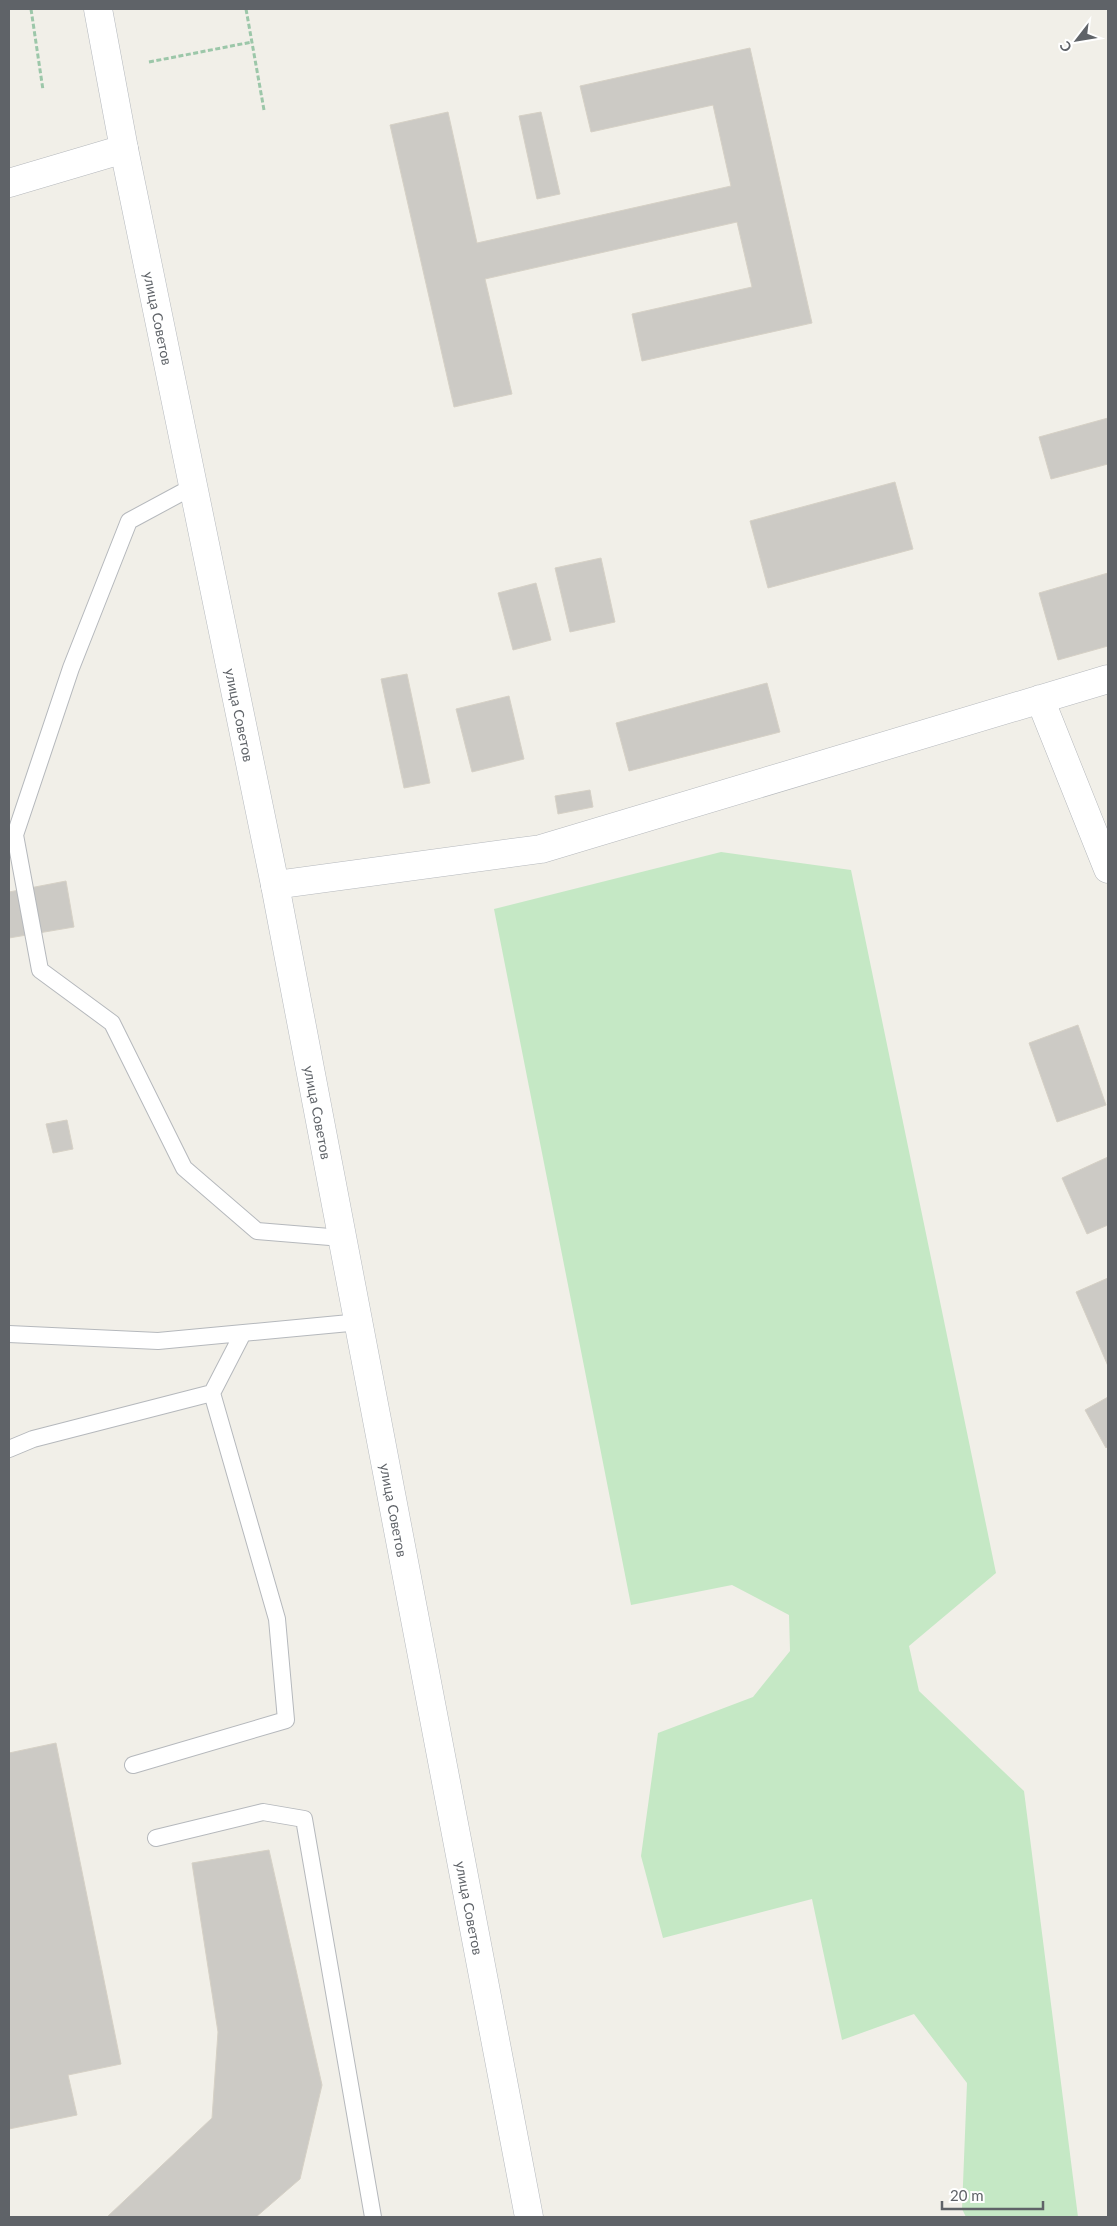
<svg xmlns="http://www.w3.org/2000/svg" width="1117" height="2226" viewBox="0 0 1117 2226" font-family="Lato,sans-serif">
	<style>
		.green { fill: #c5e8c5 }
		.building { fill: #cccac5; stroke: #d6d1c6 }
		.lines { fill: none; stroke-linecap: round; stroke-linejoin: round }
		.service-casing { stroke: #b5b8bc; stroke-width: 18 }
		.minor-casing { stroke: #b5b8bc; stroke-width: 29 }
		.secondary-casing { stroke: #b6babf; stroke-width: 29 }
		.path { stroke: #9cc7a9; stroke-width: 3; stroke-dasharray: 5 2.5; stroke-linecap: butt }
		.service { stroke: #fff; stroke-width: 16 }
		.minor { stroke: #fff; stroke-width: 28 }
		.secondary { stroke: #fff; stroke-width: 28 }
		.labels { text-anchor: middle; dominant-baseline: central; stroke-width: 4; stroke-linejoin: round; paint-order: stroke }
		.street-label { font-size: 14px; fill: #5f6368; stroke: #fff }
	</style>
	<rect width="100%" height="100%" fill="#f1efe8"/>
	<path class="green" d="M721 852 851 870 996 1573 909 1646 919 1691 1024 1791 1078 2217H966L962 2209 967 2083 914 2014 842 2040 812 1899 663 1938 641 1856 658 1733 753 1697 790 1651 789 1615 732 1585 631 1605 494 909Z"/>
	<path class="building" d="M750 48 812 323 642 361 632 314 752 287 737 222 485 279 512 394 454 407 390 125 448 112 477 243 731 186 713 105 591 132 580 86Z
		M541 112 560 194 537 199 519 116Z
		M1108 418V464L1051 479 1039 437Z
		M895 482 913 549 768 588 750 521Z
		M601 558 615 622 570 632 555 568Z
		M1108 573V646L1058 660 1039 593Z
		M536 583 551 640 513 650 498 593Z
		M407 674 430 783 404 788 381 679Z
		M767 683 780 732 629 771 616 723Z
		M509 696 524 759 472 772 456 709Z
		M590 790 593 807 558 814 555 796Z
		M66 881 74 927 9 938V892Z
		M1078 1025 1106 1105 1057 1122 1029 1043Z
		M67 1120 73 1149 53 1153 46 1124Z
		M1108 1157V1225L1087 1234 1062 1178Z
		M1108 1278V1366L1076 1292Z
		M1108 1397V1446L1106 1448 1085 1410Z
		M56 1743 121 2064 68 2075 77 2115 9 2129V1753Z
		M269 1850 322 2085 300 2179 256 2217H107L212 2118 218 2032 192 1863Z"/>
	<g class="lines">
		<defs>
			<path id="service" d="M194 486 129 521 71 668 15 835 40 970 112 1023 184 1168 257 1231 342 1238
				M9 1334 158 1341 360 1322
				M9 1449 33 1439 212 1393 243 1333
				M133 1765 286 1720 277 1619 212 1393
				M156 1838 263 1812 304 1819 373 2217"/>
			<path id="minor" d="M9 183 124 149
				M1040 699 1108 869
				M275 885 541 849 1108 679"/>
			<g id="secondary">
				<path id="s1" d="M98 9 124 149 275 885 529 2217"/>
			</g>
		</defs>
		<use href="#service" class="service-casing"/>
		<use href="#minor" class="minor-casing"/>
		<use href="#secondary" class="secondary-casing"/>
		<path class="path" d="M31 9 43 90
			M246 9 264 110
			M149 62 252 42"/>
		<use href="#service" class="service"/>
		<use href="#minor" class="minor"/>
		<use href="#secondary" class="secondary"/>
	</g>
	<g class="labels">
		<g class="street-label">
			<text stroke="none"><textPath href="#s1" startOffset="315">улица Советов</textPath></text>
			<text stroke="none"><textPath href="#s1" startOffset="720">улица Советов</textPath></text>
			<text stroke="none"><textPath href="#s1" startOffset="1125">улица Советов</textPath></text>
			<text stroke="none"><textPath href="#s1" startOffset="1530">улица Советов</textPath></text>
			<text stroke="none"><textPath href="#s1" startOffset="1935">улица Советов</textPath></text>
		</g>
	</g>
	<rect width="1117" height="2226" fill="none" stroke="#5f6368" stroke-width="20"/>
	<g transform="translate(1077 40) rotate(239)" stroke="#ffffff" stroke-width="4" paint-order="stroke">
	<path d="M0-4L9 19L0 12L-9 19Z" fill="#5f6368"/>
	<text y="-8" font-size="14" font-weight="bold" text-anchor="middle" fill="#5f6368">С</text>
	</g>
	<path d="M942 2201v8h101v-8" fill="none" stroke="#5f6368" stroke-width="2.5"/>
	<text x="950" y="2201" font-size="15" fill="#5f6368" stroke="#ffffff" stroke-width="4" paint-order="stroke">20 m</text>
</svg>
